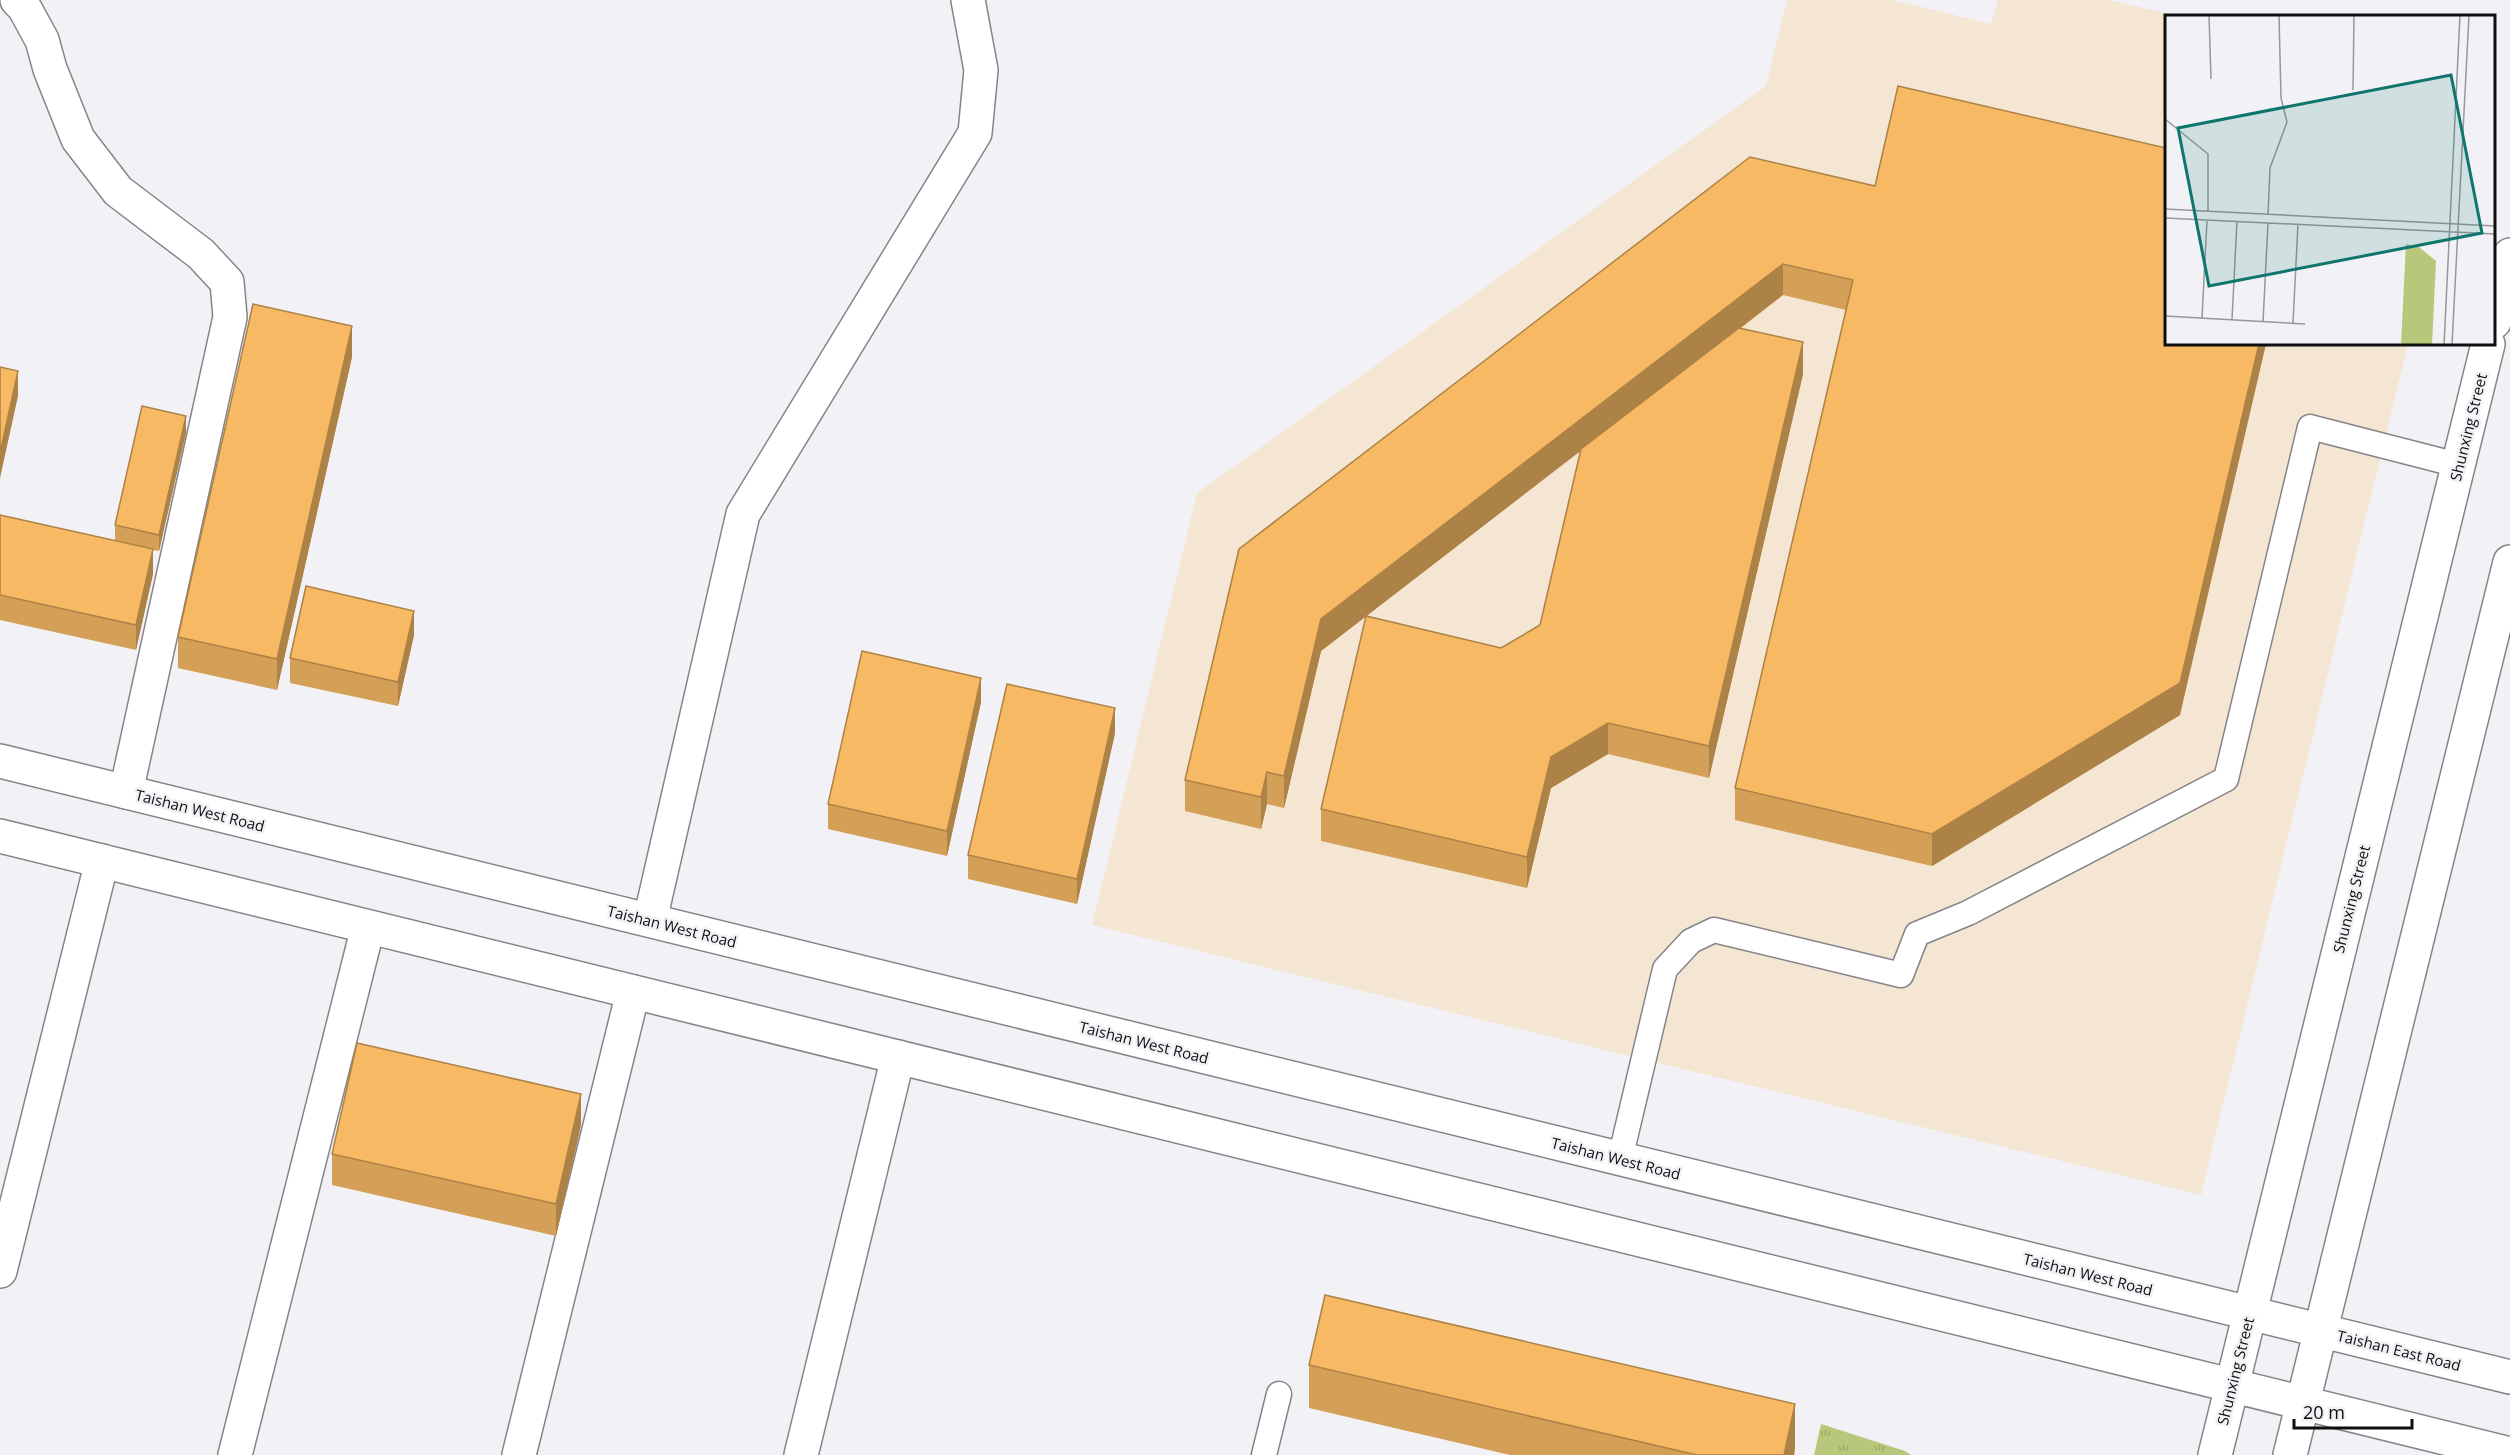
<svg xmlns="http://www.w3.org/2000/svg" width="2510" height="1455" viewBox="0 0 2510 1455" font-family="'Open Sans',sans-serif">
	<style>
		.commercial { fill: #f4e6d2 }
		.grass { fill: url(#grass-tufts) }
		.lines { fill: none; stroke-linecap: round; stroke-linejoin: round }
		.lane-casing { stroke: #858488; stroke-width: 27 }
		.street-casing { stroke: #858488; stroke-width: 36 }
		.secondary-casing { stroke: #858488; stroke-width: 36 }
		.lane { stroke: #fff; stroke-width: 24 }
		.street { stroke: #fff; stroke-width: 33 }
		.secondary { stroke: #fff; stroke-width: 33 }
		.wall { fill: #d49f56 }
		.shaded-wall { fill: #ad8246 }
		.building { fill: #f7b964; stroke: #ad8246; stroke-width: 1.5 }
		.labels { text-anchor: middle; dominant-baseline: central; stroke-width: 5; stroke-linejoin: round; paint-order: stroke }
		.street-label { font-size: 15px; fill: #0f0f10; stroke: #f2f1f5 }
		.inset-road { fill: none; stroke: #979799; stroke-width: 1.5 }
		.view { fill: #0f766e; fill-opacity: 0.15; stroke: #0f766e; stroke-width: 3 }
		.inset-edge { fill: none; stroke: #0f0f10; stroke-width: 3 }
	</style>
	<defs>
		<pattern id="grass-tufts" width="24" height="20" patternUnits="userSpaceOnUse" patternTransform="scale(1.5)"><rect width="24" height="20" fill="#b8c87a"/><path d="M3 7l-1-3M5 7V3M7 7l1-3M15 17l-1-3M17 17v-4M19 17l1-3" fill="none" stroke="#9dab68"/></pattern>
	</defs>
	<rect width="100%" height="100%" fill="#f2f1f5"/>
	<path class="commercial" d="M1787 0H1893L1991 24 1998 0H2109L2177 16H2166V344H2408L2201 1195 1092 925 1197 493 1766 86Z"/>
	<path class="grass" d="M1821 1424 1905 1451 1911 1455H1814Z"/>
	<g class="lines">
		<defs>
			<path id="lane" d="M1620 1159 1665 969 1691 941 1714 930 1901 975 1917 934 1968 913 2226 779 2310 427 2458 465
				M1264 1455 1279 1394"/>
			<path id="street" d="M17 0 24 7 42 40 50 69 78 139 118 191 201 254 227 282 230 317 126 792
				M650 920 743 514 975 133 981 70 968 0
				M0 1271 102 861
				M235 1455 368 927
				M519 1455 633 992
				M801 1455 898 1057"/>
			<path id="secondary" d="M2494 322 2510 255
				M0 761 2510 1377
				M0 836 2510 1454
				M2215 1455 2488 344
				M2290 1455 2510 562"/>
		</defs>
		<use href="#lane" class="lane-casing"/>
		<use href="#street" class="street-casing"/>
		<use href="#secondary" class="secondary-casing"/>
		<use href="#lane" class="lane"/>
		<use href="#street" class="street"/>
		<use href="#secondary" class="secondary"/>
	</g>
	<path class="wall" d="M1875 186 2180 715 1932 866 1735 820V788L1846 310 1783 295 1741 328 1803 374 1709 778 1608 754 1551 788 1527 888 1321 841V809L1501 648 1540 625 1580 451 1321 651 1284 808 1267 804 1261 829 1185 811V780L1239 549Z
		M352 357 277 690 178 668V637Z
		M186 433 159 551 153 550V574L136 650 0 620V515L115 541V525Z
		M414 635 398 706 290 683V658Z
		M981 702 947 856 828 829V804Z
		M1115 733 1077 904 968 879V855Z
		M581 1125 556 1236 332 1185V1154Z
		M1309 1365 1795 1448 1794 1455H1510L1309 1408Z"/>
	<path class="shaded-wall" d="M1783 264V295L1321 651 1284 808V776L1321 619Z
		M352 326V357L277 690V659Z
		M1803 342V374L1709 778V746Z
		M2259 344H2266L2180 715 1932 866V834Z
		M18 371V396L0 478V453Z
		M186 416V433L159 551V535Z
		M153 549V574L136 650V625Z
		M414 611V635L398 706V682Z
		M981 678V702L947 856V831Z
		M1115 708V733L1077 904V879Z
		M1608 723V754L1551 788 1527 888V857L1551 757Z
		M1267 772V804L1261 829V797Z
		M581 1094V1125L556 1236V1204Z
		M1795 1404V1448L1794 1455H1784Z"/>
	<path class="building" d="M1898 86 2166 148V344H2259L2180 683 1932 834 1735 788 1853 280 1783 264 1321 619 1284 776 1267 772 1261 797 1185 780 1239 549 1750 157 1875 186Z
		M253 304 352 326 277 659 178 637Z
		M1739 328 1803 342 1709 746 1608 723 1551 757 1527 857 1321 809 1366 616 1501 648 1540 625 1581 449Z
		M0 367 18 371 0 453Z
		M142 406 186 416 159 535 115 525Z
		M0 515 153 549 136 625 0 595Z
		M306 586 414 611 398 682 290 658Z
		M862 651 981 678 947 831 828 804Z
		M1007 684 1115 708 1077 879 968 855Z
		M357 1043 581 1094 556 1204 332 1154Z
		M1325 1295 1795 1404 1784 1455H1697L1309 1365Z"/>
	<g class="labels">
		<g class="street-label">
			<text transform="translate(2468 427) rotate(-76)">Shunxing Street</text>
			<text transform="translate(200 810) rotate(14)">Taishan West Road</text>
			<text transform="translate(2351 899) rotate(-76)">Shunxing Street</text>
			<text transform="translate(672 926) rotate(14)">Taishan West Road</text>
			<text transform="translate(1144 1042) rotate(14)">Taishan West Road</text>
			<text transform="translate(1616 1158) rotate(14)">Taishan West Road</text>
			<text transform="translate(2088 1274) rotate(14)">Taishan West Road</text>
			<text transform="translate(2399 1350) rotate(14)">Taishan East Road</text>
			<text transform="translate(2235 1371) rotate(-76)">Shunxing Street</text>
		</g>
	</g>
	<g transform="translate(2165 15)">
		<rect width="330" height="330" fill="#f2f1f5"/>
		<path d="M241 229 254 232 271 246 267 330H236Z" fill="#b8c87a"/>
		<path class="inset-road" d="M44 0 46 64M188 75 189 0M0 104 43 139V197M0 194 330 211M103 200 105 153 122 107 116 83 114 0M0 203 330 219M0 301 140 309M37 303 42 205M67 305 72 206M98 307 103 208M128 308 133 209M279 330 295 0M287 330 304 0"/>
		<path class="view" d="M286 60 317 218 44 271 13 113Z"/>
		<rect width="330" height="330" class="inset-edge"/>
	</g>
	<path d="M2294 1419v9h118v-9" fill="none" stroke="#0f0f10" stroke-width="3"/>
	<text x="2303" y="1419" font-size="18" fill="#0f0f10" stroke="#f2f1f5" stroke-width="4.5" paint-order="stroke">20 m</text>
</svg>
